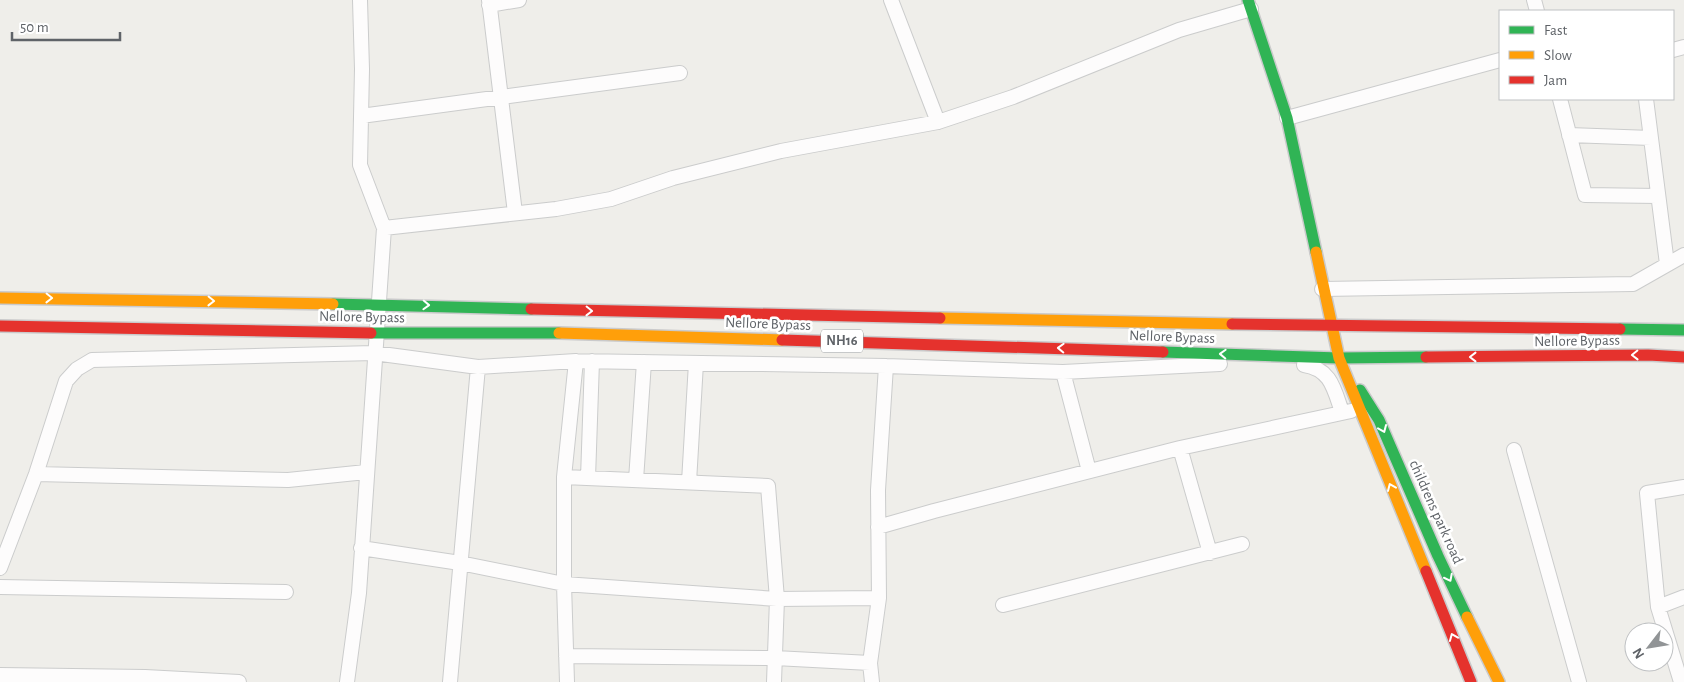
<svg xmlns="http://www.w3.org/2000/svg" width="1684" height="682" viewBox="0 0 1684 682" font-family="'Alegreya Sans',sans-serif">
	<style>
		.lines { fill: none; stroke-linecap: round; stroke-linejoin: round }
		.street-casing { stroke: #cbcccc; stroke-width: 16 }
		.fast-casing { stroke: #cacacb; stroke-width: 14 }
		.slow-casing { stroke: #cacacb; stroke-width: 14 }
		.jam-casing { stroke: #cacacb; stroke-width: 14 }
		.street { stroke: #fdfcfc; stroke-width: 14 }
		.fast { stroke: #30b455; stroke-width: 11 }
		.slow { stroke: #ff9f0a; stroke-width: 11 }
		.jam { stroke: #e5322d; stroke-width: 11 }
		.oneway { stroke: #fff }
		.labels { text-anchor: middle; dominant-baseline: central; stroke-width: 5; stroke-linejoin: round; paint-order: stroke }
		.shield { fill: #fff; stroke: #8f9295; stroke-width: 1 }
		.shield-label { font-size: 14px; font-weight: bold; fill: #5f6368 }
		.street-label { font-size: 15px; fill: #5f6368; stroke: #fff }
	</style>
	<rect width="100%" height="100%" fill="#efeeea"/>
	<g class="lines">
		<defs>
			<path id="street" d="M489 0 515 213
				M891 0 938 122
				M1534 0 1537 11
				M489 5 519 0
				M1673 50 1684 47
				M1560 99 1585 195 1658 196
				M1646 99 1667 264
				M361 116 680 73
				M1287 118 1500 60
				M1569 135 1651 138
				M384 228 556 209 611 199 673 178 781 151 938 122 1013 97 1179 30 1251 9
				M1322 289 1633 284 1684 255
				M576 361 564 477V584L777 599 879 598
				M1304 365C1331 369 1334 389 1342 412
				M1063 372 1089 471
				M1180 448 1210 553
				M1514 450 1579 682
				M36 474 288 480 366 472
				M564 477 768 486 777 599 774 682
				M588 478 592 361
				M636 480 644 362
				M689 482 696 363
				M878 527 934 511 1180 448 1351 411
				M361 548 460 563 564 584 567 682
				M0 568 36 474 66 381 77 369 92 360 374 353 478 367 576 361 886 366 1063 372 1220 364
				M0 587 286 592
				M1003 605 1242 544
				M1658 607 1684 597
				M566 656 775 658 870 663
				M0 675 145 677 239 682
				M347 682 359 593 384 228 360 165 362 69 360 0
				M450 682 478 367
				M872 682 870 663 879 598 878 490 886 366
				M1681 682 1658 607 1647 493 1684 487"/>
			<path id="fast" d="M1248 0 1287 118 1316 252
				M333 304 531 309
				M1620 329 1684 330
				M371 333H559
				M1163 352 1339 358 1426 357
				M1360 390 1379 420 1438 556 1467 617"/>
			<path id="slow" d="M1316 252 1339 358 1426 571
				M0 298 333 304
				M940 318 1232 324
				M559 333 782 340
				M1467 617 1499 682"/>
			<path id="jam" d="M531 309 940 318
				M1232 324 1620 329
				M0 326 371 333
				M782 340 1163 352
				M1426 357 1648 355 1684 357
				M1426 571 1471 682"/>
		</defs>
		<use href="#street" class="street-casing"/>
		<use href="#fast" class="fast-casing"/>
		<use href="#slow" class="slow-casing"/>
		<use href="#jam" class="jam-casing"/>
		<use href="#street" class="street"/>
		<use href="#fast" class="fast"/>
		<use href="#slow" class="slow"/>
		<use href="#jam" class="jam"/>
	</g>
	<defs><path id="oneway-chevron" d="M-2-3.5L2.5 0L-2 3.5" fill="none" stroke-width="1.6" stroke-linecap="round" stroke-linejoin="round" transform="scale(1.25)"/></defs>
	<g class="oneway">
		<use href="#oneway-chevron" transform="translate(49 298) rotate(1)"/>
		<use href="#oneway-chevron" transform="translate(211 301) rotate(1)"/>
		<use href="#oneway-chevron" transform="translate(426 305) rotate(2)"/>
		<use href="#oneway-chevron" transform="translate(589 311) rotate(1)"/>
		<use href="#oneway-chevron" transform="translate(1061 348) rotate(-178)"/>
		<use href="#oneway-chevron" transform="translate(1223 354) rotate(-178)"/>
		<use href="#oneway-chevron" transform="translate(1635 355) rotate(179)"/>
		<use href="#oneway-chevron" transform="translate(1473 357) rotate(180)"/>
		<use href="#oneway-chevron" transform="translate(1383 429) rotate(67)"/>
		<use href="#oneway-chevron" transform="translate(1391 487) rotate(-113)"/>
		<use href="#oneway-chevron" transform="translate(1449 578) rotate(63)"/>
		<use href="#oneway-chevron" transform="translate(1453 637) rotate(-112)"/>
	</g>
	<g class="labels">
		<rect class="shield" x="821" y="329.5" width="42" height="23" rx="4"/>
		<g class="shield-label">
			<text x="842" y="341">NH16</text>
		</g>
		<g class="street-label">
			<text transform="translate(362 317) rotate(1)">Nellore Bypass</text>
			<text transform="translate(768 324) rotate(2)">Nellore Bypass</text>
			<text transform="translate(1172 337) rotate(2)">Nellore Bypass</text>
			<text transform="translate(1577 341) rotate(-1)">Nellore Bypass</text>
			<text transform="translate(1436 512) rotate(66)">childrens park road</text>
		</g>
	</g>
	<rect x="1499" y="10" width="175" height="90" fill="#ffffff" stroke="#bfc1c3"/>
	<rect x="1509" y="26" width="25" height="8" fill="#30b455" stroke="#bfc1c3"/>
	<text x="1544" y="35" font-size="15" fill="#5f6368">Fast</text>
	<rect x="1509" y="51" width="25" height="8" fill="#ff9f0a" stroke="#bfc1c3"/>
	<text x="1544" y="60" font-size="15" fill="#5f6368">Slow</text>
	<rect x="1509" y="76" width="25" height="8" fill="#e5322d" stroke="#bfc1c3"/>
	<text x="1544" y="85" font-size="15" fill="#5f6368">Jam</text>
	<g transform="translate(1649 647) rotate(239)"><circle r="24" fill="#ffffff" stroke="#bfc1c3"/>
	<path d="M0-4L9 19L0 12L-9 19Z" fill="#919496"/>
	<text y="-8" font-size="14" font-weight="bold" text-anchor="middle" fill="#5f6368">N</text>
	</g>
	<path d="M12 32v8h108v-8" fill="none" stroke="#5f6368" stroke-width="2.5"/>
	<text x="20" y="32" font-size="15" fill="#5f6368" stroke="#ffffff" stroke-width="4" paint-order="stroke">50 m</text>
</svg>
